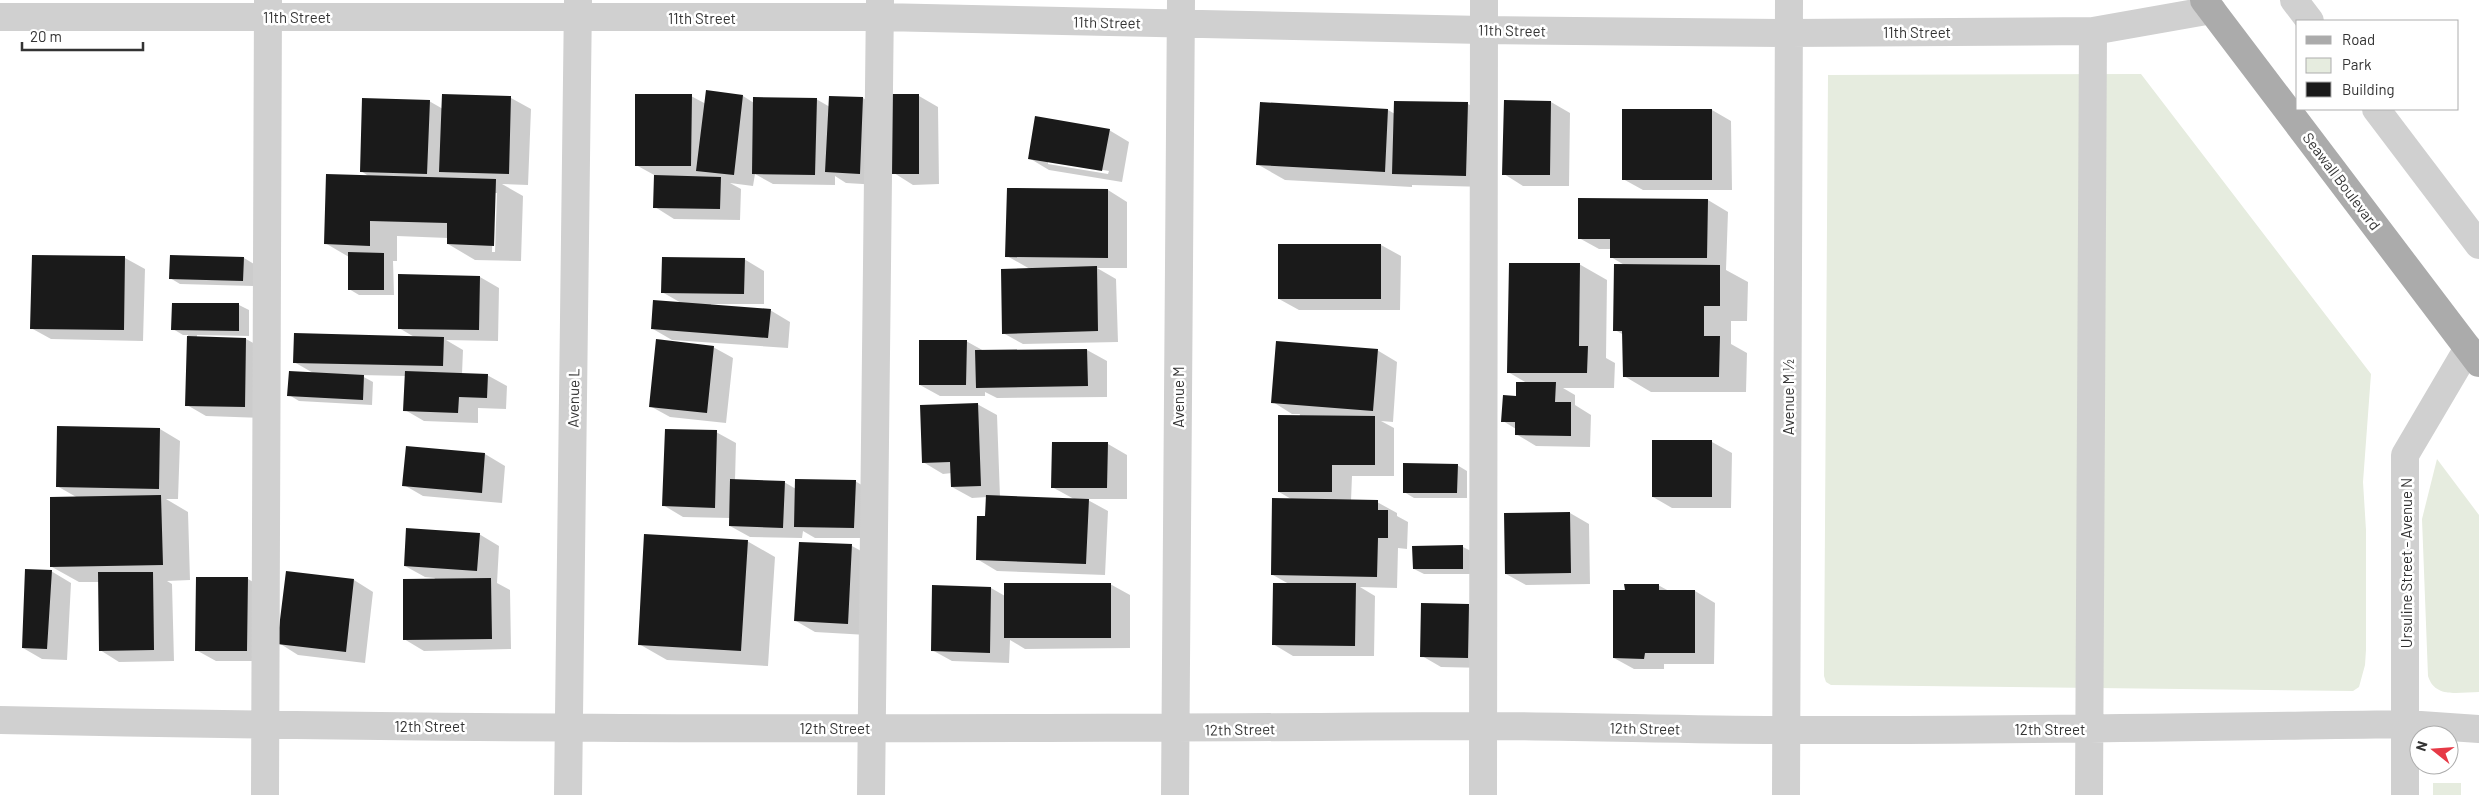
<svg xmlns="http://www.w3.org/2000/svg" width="2479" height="795" viewBox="0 0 2479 795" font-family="Barlow,sans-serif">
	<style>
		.green { fill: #e6ecdf }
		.shadow { fill: #0003; fill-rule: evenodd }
		.building { fill: #1a1a1a }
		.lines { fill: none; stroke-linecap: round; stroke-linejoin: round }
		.minor { stroke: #d0d0d0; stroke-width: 28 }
		.major { stroke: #ababab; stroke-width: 28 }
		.labels { text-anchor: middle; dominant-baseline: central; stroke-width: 5; stroke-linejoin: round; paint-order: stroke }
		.street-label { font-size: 15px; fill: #333; stroke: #fff }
	</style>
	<rect width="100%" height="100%" fill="#fff"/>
	<path class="green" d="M2141 74 2371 374 2363 482 2366 530V650L2365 665 2359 687 2353 691 1831 685 1826 682 1824 676 1828 75Z
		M2437 459 2479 515V692C2459 692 2435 699 2428 676L2422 519Z
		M2433 783H2461V795H2433Z"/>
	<path class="shadow" d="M707 92 743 96 754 103 816 99 830 107 831 97 863 98 883 110 879 185 846 183 835 176V185L773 184 755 174 753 186 730 183 741 189 740 220 674 219 655 207 656 176 636 165 691 96 706 104Z
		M443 96 511 98 531 109 528 185 502 184 523 196 521 261 475 260 448 244V238L397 236V261H393L394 295H359L349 289V257L325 243 370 177 361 171 429 101 443 109ZM494 193H497L495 252H492Z
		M919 96 938 107 939 184 913 185 894 173Z
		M1551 102 1570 113 1569 186H1523L1504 174Z
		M1468 104 1487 115 1486 187 1412 185V187L1285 180 1257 164 1388 110 1395 114Z
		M1712 110 1731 121 1732 190H1643L1623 179Z
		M1109 130 1129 142 1122 182 1049 170 1029 158ZM1048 161 1109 171 1108 174 1048 164Z
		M1108 190 1127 202V268H1097L1116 279 1118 342 1023 344 1003 333 1030 269 1007 256Z
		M1580 199 1708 200 1728 212 1726 270 1748 282 1747 321H1731V344L1747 353 1746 392H1651L1624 376V335L1615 330 1626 266 1611 257V249H1599L1579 238Z
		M1381 245 1401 256 1400 310H1299L1279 299Z
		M125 258 145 269 143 341 51 339 31 328Z
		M244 258 254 264 253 286 180 284 170 278Z
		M744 259 764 271V304H711V306L770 310 790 322 788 348 672 340 653 329 683 304 662 292Z
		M1579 264 1607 280 1606 358 1615 363 1614 388H1563L1575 395V405L1591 415 1590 447 1536 446 1516 434V429L1503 421 1527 383 1508 372Z
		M480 277 499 288 498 341 446 340 463 350 462 374 487 375 507 386 506 409 478 408V423L424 421 405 410 406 376 360 375 373 382 372 405 299 401 289 395 315 374 294 362 416 338 399 328Z
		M239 305 249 310V336L197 335V338L246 339 266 350 264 418 206 416 187 405 188 335H183L173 329Z
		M966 341 984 351 1087 350 1107 361V397L997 398 985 392V396H940L920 385Z
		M713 347 733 358 726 423 670 417 650 406Z
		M1377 350 1397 362 1393 422 1381 421 1394 428V476H1352L1351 501 1377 502 1397 513V516L1408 522 1407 549 1398 548 1397 588 1360 587 1375 596 1374 656H1293L1273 644 1289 584 1273 575 1293 500 1279 492 1300 414H1292L1273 402Z
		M977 404 997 415 1000 497 1074 499 1052 487 1108 444 1127 455V499H1086L1108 511 1105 575 997 571 977 559 986 517 987 497 972 498 952 487V473L943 474 923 462Z
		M58 427 160 429 180 441 178 499H166L188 512 190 580 167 581 172 584 174 661 119 662 100 650 99 582H79L52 567 78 498 57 486Z
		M716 432 736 443 735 480 784 482 796 489 855 481 875 493 874 538H815L803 531 802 538 750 537 730 526V518L683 517 663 505Z
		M1654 441 1712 442 1732 453 1731 508H1672L1653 497Z
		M485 454 505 466 502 503 423 496 404 485Z
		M1457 465 1467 471V498H1414L1404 492Z
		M1570 513 1589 524 1590 584 1526 585 1506 574Z
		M479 534 499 546 497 583 510 590 511 649 424 651 404 639 435 578 425 577 405 566Z
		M747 541 775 557 768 666 667 660 639 644Z
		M852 546 872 557 867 635 815 632 796 621Z
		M1463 547 1473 552V574H1424L1414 569Z
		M51 571 71 583 67 660 42 659 23 648Z
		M248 579 267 590V661H216L196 650Z
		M354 580 373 592 365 663 298 655 279 643Z
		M1110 584 1130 595V648L1025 649 1010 640 1009 663 952 661 932 650 933 587 991 588 1005 596Z
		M1658 585 1669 591H1695L1715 603 1714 664H1664V669H1634L1614 658 1626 591Z
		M1468 606 1488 617 1487 668 1441 667 1422 656Z"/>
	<path class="building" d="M706 90 743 95 734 175 696 171Z
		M442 94 511 96 509 174 439 172Z
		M635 94H692L691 166H635Z
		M892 94H919V174H892Z
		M829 96 863 97 860 174 825 172Z
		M753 97 817 98 815 175 752 174Z
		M362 98 430 100 427 174 360 172Z
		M1504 100 1551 101 1550 175H1502Z
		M1394 101 1468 102 1466 176 1392 174Z
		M1260 102 1388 109 1385 172 1256 165Z
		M1622 109H1712V180H1622Z
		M1035 116 1110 129 1102 171 1028 159Z
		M326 174 496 179 494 246 447 244V223L370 221V246L324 244Z
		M654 175 721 177 720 209 653 208Z
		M1007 188 1108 189V258L1005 257Z
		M1578 198 1708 199 1707 258H1610V239H1578Z
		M1278 244H1381V299H1278Z
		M348 252 384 253V290H348Z
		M32 255 125 256 124 330 30 329Z
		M170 255 244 257 243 281 169 279Z
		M662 257 745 258 744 294 661 293Z
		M1509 263H1580L1579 346H1588L1587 373H1507Z
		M1614 264 1720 265V306H1704V336H1720L1719 377H1623L1622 331H1613Z
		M1097 266 1098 331 1002 334 1001 269Z
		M398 274 480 276 479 330 398 329Z
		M653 300 771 309 768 338 651 329Z
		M172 303H239V331L171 330Z
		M294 333 444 337 443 366 293 363Z
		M187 336 246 338 245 407 185 406Z
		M656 339 714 346 707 413 649 407Z
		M919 340H967L966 385H919Z
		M1276 341 1378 349 1373 411 1271 403Z
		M1087 349 1088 386 976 388 975 350Z
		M289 371 364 375 363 400 287 396Z
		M405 371 488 374 487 398 459 397 458 413 403 411Z
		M1516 382H1556L1555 402H1571V436L1515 435V422H1501L1503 395 1516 396Z
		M978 403 981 486 951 487 950 462 922 463 920 405Z
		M1278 415 1375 416V465H1332V492H1278Z
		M57 426 160 428 159 489 56 487Z
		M665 429 717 430 715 508 662 506Z
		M1652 440H1712V497H1652Z
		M1052 442H1108L1107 488H1051Z
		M406 446 485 453 482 493 402 486Z
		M1403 463 1458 464 1457 493H1403Z
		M730 479 785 481 783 528 729 526Z
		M795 479 856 480 854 528 794 527Z
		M161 495 163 565 50 567V497Z
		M986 495 1089 499 1086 564 976 560 977 516H985Z
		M1272 498 1378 500V510H1388V538H1378L1377 577 1271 575Z
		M1570 512 1571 573 1505 574 1504 513Z
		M406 528 480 533 477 571 404 566Z
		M644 534 748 540 741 651 638 645Z
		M799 542 852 544 848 624 794 621Z
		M1463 545V569H1413L1412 546Z
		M25 569 52 570 47 649 22 648Z
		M286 571 354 579 346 652 277 644Z
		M98 572H153L154 650 99 651Z
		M196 577H248L247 651H195Z
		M491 578 492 639 403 640V579Z
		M1004 583H1111V638H1004Z
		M1273 583H1356L1355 646 1272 645Z
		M1624 584H1659V590H1695V653H1645L1644 659 1613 658V590H1625Z
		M932 585 991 587 990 653 931 651Z
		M1421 603 1469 604 1468 658 1420 657Z"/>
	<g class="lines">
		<path class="minor" d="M2294 0 2310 21
			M0 17H880L1483 30 1789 33 2093 31 2212 10
			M2376 109 2479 245
			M0 720C492 731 984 729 1475 726 1580 726 1685 730 1790 730 1995 731 2201 727 2406 724L2479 729
			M265 795 268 0
			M568 795 578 0
			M871 795 880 0
			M1175 795 1181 0
			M1483 795 1484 0
			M1786 795 1789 0
			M2089 795 2093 31
			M2405 795V455L2468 348"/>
		<path class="major" d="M2204 0 2479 363"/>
	</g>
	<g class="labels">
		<g class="street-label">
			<text x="297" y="17">11th Street</text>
			<text x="702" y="18">11th Street</text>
			<text transform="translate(1107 22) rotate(1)">11th Street</text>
			<text transform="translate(1512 30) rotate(1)">11th Street</text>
			<text x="1917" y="32">11th Street</text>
			<text transform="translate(2342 181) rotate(53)">Seawall Boulevard</text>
			<text transform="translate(1178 397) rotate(-90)">Avenue M</text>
			<text transform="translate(1788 397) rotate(-90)">Avenue M ½</text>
			<text transform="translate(573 398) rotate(-89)">Avenue L</text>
			<text transform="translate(2406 563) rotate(-90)">Ursuline Street - Avenue N</text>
			<text x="430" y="726">12th Street</text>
			<text x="835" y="728">12th Street</text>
			<text transform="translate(1645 728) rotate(1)">12th Street</text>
			<text transform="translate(1240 729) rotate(-1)">12th Street</text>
			<text x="2050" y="729">12th Street</text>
		</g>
	</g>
	<rect x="2296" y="20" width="162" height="90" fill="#ffffff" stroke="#adadad"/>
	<rect x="2306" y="36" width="25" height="8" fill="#ababab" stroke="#adadad"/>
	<text x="2342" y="45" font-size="15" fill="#333333">Road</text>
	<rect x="2306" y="58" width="25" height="15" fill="#e6ecdf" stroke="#adadad"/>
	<text x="2342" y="70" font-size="15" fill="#333333">Park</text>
	<rect x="2306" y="82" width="25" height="15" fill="#1a1a1a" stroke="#adadad"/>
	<text x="2342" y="95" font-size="15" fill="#333333">Building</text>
	<g transform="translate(2434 750) rotate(287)"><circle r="24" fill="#ffffff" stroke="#adadad"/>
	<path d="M0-4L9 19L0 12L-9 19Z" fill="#e63946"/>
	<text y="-8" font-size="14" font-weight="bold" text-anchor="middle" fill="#333333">N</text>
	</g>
	<path d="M22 42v8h121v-8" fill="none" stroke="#333333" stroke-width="2.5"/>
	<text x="30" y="42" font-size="15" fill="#333333" stroke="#ffffff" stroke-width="4" paint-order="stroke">20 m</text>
</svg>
